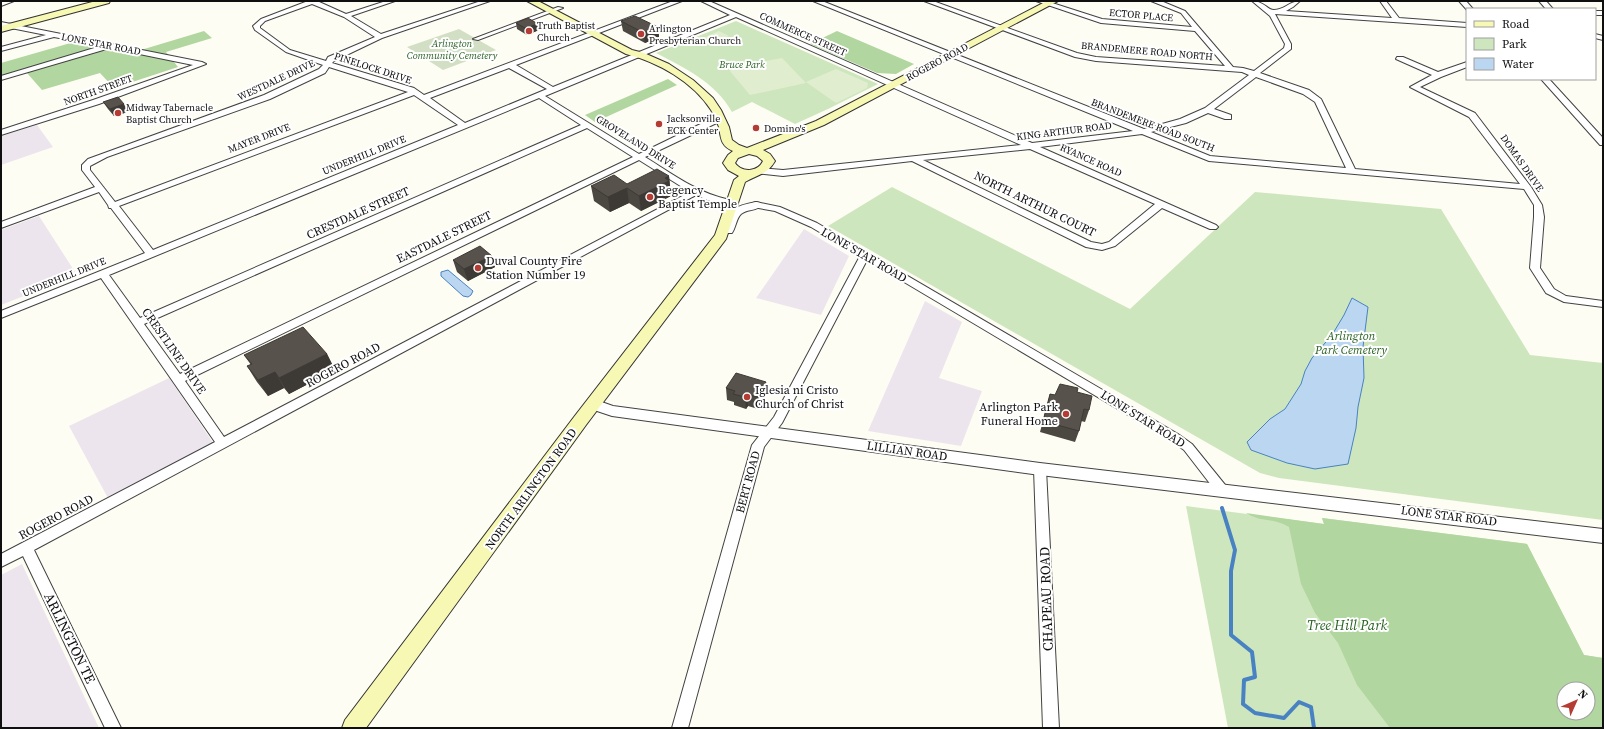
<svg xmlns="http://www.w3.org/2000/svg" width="1604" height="729" viewBox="0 0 1604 729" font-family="'Source Serif 4',serif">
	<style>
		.industrial { fill: #ede5ed }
		.green { fill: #cee6be; fill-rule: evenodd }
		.forest { fill: #b1d69f; fill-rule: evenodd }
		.cemetery { fill: #d3dfc4 }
		.pitch { fill: #e0eecf }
		.water { fill: #bbd6f1; stroke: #4882c2 }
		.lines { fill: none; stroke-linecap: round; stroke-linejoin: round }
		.stream { stroke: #4882c2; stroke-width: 4 }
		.minor-casing { stroke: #424242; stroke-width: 2 }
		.tertiary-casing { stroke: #424242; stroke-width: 2 }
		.secondary-casing { stroke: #313131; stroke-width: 2 }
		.minor { fill: #fff; fill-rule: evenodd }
		.tertiary { fill: #fff; fill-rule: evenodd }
		.secondary { fill: #f7f8b3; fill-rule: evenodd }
		.wall { fill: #4b4741 }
		.shaded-wall { fill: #3d3935 }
		.building { fill: #57524c; stroke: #3d3935 }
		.poi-dot { fill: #b43c33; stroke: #fff; stroke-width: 1.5 }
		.labels { text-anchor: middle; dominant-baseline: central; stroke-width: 4; stroke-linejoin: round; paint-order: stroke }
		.far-street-label { font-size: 10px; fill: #0f0f0f; stroke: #fff }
		.far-poi-label { font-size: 10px; fill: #0f0f0f; stroke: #fff; text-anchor: start }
		.far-park-label { font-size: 10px; font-style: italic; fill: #2a6224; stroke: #fff }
		.poi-label { font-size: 12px; fill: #0f0f0f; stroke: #fff; text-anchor: start }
		.street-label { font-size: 12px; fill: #0f0f0f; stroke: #fff }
		.park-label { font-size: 12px; font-style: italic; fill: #2a6224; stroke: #fff }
		.near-street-label { font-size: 14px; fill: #0f0f0f; stroke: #fff }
		.near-park-label { font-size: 14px; font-style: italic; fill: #2a6224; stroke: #fff }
	</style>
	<rect width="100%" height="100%" fill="#fefdf3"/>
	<path class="industrial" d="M37 125 53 147 1 165V136Z
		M39 216 77 275 1 305V230Z
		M804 229 849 256 821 315 756 298Z
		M925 301 962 322 939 378 982 391 961 446 868 431Z
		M169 378 214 444 109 500 69 426Z
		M22 564 99 728H1V575Z"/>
	<path class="green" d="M736 21 878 84 828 109 795 124 752 102 732 112C716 83 685 68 656 53Z
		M892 187 1130 309 1255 192 1441 209 1530 355 1603 363V520L1279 478 1260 473 828 226Z
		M1186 506 1324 524 1322 518 1527 544 1584 655 1603 658V728H1228ZM1564 689H1588V713H1564Z"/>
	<path class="forest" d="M204 31 212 38 166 52 178 67 114 88 100 73 42 90 27 73 1 80V63L74 42 131 53Z
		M837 31 914 64 896 74 877 73 810 44Z
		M668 79 677 85 595 122 585 115Z
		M1246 513 1324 524 1322 518 1527 544 1584 655 1603 658V728H1390L1357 685 1338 643 1315 613 1301 584 1289 527C1272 517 1262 523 1246 513ZM1564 689H1588V713H1564Z"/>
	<path class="cemetery" d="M459 29 496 50 443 70 407 47Z"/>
	<path class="pitch" d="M719 31 729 36 709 44 699 40Z
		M782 58 806 83 750 95 730 71 734 67Z
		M836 69 868 83 867 88 836 103 806 82Z"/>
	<path class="water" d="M448 270 473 291 471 295 468 297 463 296 441 276V272Z
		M1352 298 1368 307 1363 347 1364 378 1358 407 1356 428 1348 464 1315 469 1287 463 1251 450 1247 442 1270 419 1285 409 1301 384 1305 371 1312 358 1332 335 1344 315Z"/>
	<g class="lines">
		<path class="stream" d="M1222 508 1235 550 1231 571V635L1252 652 1255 677 1244 680 1243 704 1255 713 1284 718 1299 702 1311 707 1314 728"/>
		<defs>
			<path id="minor" d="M4 1H14L1 6V2Z
				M308 1H317L346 14 386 1H395L351 16 381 34 481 1H490L382 38 334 61 332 63 414 88 424 95 673 1H682L516 65 553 87 730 15 701 1H709L1032 143 1133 131 813 1H822L1144 129 1180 119 1205 108 1249 75 1242 72 1096 61 1075 57 924 1H933L1077 53 1096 57 1225 66 1195 31 1101 23 1036 1H1046L1102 19 1192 27 1181 13 1151 1H1161L1185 11 1233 67 1243 68 1254 71 1284 48 1285 44 1270 16 1252 1C1264 1 1267 10 1274 10 1284 10 1290 1 1300 1L1293 7 1286 11 1392 18 1380 1H1386L1399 18 1467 23V27L1275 14 1291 44V49L1260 73 1309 90 1321 99 1355 169 1520 184 1469 117 1410 87 1432 75 1396 59 1397 57H1403L1438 72 1467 62V67L1441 77 1420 87 1475 113 1531 187 1542 205 1544 217 1540 268 1554 289 1566 296 1603 301V307L1564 302 1546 293 1530 268 1534 217V205L1524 189 1209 161 1142 134 1040 147 1216 225 1218 227 1216 229H1210L1162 208 1115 246 1102 250 1086 247 912 161 783 176 755 173 754 171 758 168 783 170 1021 145 736 17 545 96 639 154 717 116H723V120L645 157C671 173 696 192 726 199L727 201 726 203C717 205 705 199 696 195L34 550 121 728H105L23 556 1 567V554L215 442 101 278 1 318V311L145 253 111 208H109L108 205 99 192 1 228V222L95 187 82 170V165L88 159 264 95 319 69 323 65 286 52 255 30 253 26 261 19ZM312 4 344 17 375 37 328 57 326 61 290 50 260 28V26L265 21ZM329 67 408 92 115 202 90 170V166L107 157 270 99 325 73ZM509 68 547 89 465 123 430 98ZM1256 77 1303 94 1315 102 1346 168 1210 156 1151 132 1186 123 1208 113 1225 119H1231V115L1214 109ZM414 95 458 125 153 250 119 206ZM539 98 581 125 140 318 109 275ZM587 128 633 157 180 374 144 324ZM1030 149 1155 204 1109 242 1102 244 1091 242 923 160ZM639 160 690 192 224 437 185 381Z
				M1459 1H1466L1473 9 1467 10Z
				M1539 1H1546L1553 9H1546Z
				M558 7 563 8 478 40 473 39Z
				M1595 11H1603V15H1595Z
				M1 22 202 62 206 64 99 104 1 135V130L93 100 193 65 110 48 1 80V76L101 46 54 37 1 51V47L46 35 1 26Z
				M1595 34 1603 36V40L1595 38Z
				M1541 79H1549L1603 138V145H1600Z
				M756 202 780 207 817 223 1178 434 1192 444 1226 486 1228 490 1226 494 1222 495 1218 494 1184 450 1170 440 867 260 782 423 764 447 688 728H672L752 445 774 417 860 256 811 227 775 211 753 207 752 205 753 203Z
				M1040 464 1044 466 1046 469 1059 728H1043L1034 469 1036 466Z"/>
			<path id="tertiary" d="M756 202 760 203 762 205C757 211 747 209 741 214 736 219 736 227 732 233H724L722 230C729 209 735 206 756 202Z
				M593 399 613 406 1040 463 1603 529V543L1040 475 612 416 588 408 586 404 588 400Z"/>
			<path id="secondary" d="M96 1H110L109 3 1 32V26Z
				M527 1H538L632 50 644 53 669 64 693 80 713 98 721 110 729 127 732 140 739 145 747 148 816 121 1047 1H1058L824 125 763 150 770 154 775 161C768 174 757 175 745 182L726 239 586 425 366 728H342L345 720 574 417 715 235 734 180 739 176 728 170 723 163 728 155 733 151C721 146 721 139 719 127 717 122 714 115 711 110 693 82 658 62 626 54ZM749 154 757 156 763 161C758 172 742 173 735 163L738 158Z"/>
		</defs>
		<use href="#minor" class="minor-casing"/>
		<use href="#tertiary" class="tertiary-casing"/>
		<use href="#secondary" class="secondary-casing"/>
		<use href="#minor" class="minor"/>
		<use href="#tertiary" class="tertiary"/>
		<use href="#secondary" class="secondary"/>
	</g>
	<path class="wall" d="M621 21 658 27 659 37 645 43 623 31Z
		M516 23 538 24 539 30 527 35 517 29Z
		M103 102 124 104 128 112 114 116 108 109Z
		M669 176 671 196 641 211 629 203 610 212 594 201 591 186 627 184Z
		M492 256 495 267 468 281 457 272 453 260Z
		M327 354 335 370 289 394 284 388 268 396 257 382 247 366 251 365 244 355Z
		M726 388 767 394 758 409 748 406 746 409 734 405V402L727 400Z
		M1077 392 1089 410 1085 422 1081 421 1079 431 1075 442 1040 432 1050 394 1055 395Z"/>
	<path class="shaded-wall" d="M538 24 539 30 527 35 525 28Z
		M658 27 659 37 645 43 644 33Z
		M124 104 128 112 114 116 110 109Z
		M669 176 671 196 641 211 639 196Z
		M627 188 629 203 610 212 608 197Z
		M492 256 495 267 468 281 464 269Z
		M327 354 335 370 289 394 279 378Z
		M275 372 284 388 268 396 258 380Z
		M766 382 767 394 758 409 757 397Z
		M747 394 748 406 746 409 745 397Z"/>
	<path class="building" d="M635 16 658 27 644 33 621 21Z
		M528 18 538 24 525 28 516 23Z
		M118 97 124 104 110 109 103 102Z
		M657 169 669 176 665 178 669 181 639 196 627 188 608 197 591 186 614 175 627 184Z
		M480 246 492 256 464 269 453 260Z
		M303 327 327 354 279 378 275 372 258 380 247 366 252 364 244 355Z
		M736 373 766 382 757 397 747 394 745 397 733 394 735 391 726 388Z
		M1060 384 1078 388 1077 392 1092 396 1089 410 1084 409 1079 431 1043 421 1050 394 1055 395Z"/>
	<g class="poi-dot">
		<circle cx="529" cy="31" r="4"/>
		<circle cx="641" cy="34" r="4"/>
		<circle cx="118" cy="113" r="4"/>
		<circle cx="659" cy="124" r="4"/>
		<circle cx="756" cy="128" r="4"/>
		<circle cx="650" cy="197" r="4"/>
		<circle cx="478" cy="268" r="4"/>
		<circle cx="747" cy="397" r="4"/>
		<circle cx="1066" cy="414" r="4"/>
	</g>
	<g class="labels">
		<g class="far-street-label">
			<text transform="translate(1141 15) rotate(5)">ECTOR PLACE</text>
			<text transform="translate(803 34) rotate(24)">COMMERCE STREET</text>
			<text transform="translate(101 44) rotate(11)">LONE STAR ROAD</text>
			<text transform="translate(1147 51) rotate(5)">BRANDEMERE ROAD NORTH</text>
			<text transform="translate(937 62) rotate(-28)">ROGERO ROAD</text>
			<text transform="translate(373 68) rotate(18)">PINELOCK DRIVE</text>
			<text transform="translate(276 80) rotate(-25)">WESTDALE DRIVE</text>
			<text transform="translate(98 90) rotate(-20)">NORTH STREET</text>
			<text transform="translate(1153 125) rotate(21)">BRANDEMERE ROAD SOUTH</text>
			<text transform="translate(1064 131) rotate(-7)">KING ARTHUR ROAD</text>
			<text transform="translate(259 138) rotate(-21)">MAYER DRIVE</text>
			<text transform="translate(636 142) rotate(32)">GROVELAND DRIVE</text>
			<text transform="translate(364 155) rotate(-22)">UNDERHILL DRIVE</text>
			<text transform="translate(1091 160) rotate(24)">RYANCE ROAD</text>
			<text transform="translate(1522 163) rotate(55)">DOMAS DRIVE</text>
			<text transform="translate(64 277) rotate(-22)">UNDERHILL DRIVE</text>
		</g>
		<g class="far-poi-label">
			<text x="537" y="25">Truth Baptist<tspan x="537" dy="12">Church</tspan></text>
			<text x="649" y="28">Arlington<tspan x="649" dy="12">Presbyterian Church</tspan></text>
			<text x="126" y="107">Midway Tabernacle<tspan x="126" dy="12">Baptist Church</tspan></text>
			<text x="667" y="118">Jacksonville<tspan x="667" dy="12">ECK Center</tspan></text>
			<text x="764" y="128">Domino's</text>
		</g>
		<g class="far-park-label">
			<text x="452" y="43">Arlington<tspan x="452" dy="12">Community Cemetery</tspan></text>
			<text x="742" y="64">Bruce Park</text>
		</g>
		<g class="poi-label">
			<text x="658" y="190">Regency<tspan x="658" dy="14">Baptist Temple</tspan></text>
			<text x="486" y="261">Duval County Fire<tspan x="486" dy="14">Station Number 19</tspan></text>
			<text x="755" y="390">Iglesia ni Cristo<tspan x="755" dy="14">Church of Christ</tspan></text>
			<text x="1058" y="407" text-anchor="end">Arlington Park<tspan x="1058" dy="14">Funeral Home</tspan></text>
		</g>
		<g class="street-label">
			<text transform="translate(1035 204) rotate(26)">NORTH ARTHUR COURT</text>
			<text transform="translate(358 213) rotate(-24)">CRESTDALE STREET</text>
			<text transform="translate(444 237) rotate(-26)">EASTDALE STREET</text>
			<text transform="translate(864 255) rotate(30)">LONE STAR ROAD</text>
			<text transform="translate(174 351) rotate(55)">CRESTLINE DRIVE</text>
			<text transform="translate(343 365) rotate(-28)">ROGERO ROAD</text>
			<text transform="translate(1143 419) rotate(32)">LONE STAR ROAD</text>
			<text transform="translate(907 451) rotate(8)">LILLIAN ROAD</text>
			<text transform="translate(748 482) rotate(-75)">BERT ROAD</text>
			<text transform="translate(531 489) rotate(-54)">NORTH ARLINGTON ROAD</text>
			<text transform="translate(1449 516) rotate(7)">LONE STAR ROAD</text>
			<text transform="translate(56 517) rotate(-28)">ROGERO ROAD</text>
		</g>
		<g class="park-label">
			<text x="1351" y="336">Arlington<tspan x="1351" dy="14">Park Cemetery</tspan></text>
		</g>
		<g class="near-street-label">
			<text transform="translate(1046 599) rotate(-92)">CHAPEAU ROAD</text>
			<text transform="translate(70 638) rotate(64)">ARLINGTON TE</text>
		</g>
		<g class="near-park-label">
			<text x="1347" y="625">Tree Hill Park</text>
		</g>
	</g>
	<rect width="1604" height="729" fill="none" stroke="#0f0f0f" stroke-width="4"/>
	<rect x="1466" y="8" width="130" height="72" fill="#ffffff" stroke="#9f9f9f"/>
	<rect x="1474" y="21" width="20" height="6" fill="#f7f8b3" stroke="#9f9f9f"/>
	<text x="1502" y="28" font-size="12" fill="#0f0f0f">Road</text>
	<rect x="1474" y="38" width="20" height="12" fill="#cee6be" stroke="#9f9f9f"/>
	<text x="1502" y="48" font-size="12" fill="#0f0f0f">Park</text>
	<rect x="1474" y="58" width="20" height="12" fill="#bbd6f1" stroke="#9f9f9f"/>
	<text x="1502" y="68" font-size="12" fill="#0f0f0f">Water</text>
	<g transform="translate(1576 701) rotate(45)"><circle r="19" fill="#ffffff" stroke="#9f9f9f"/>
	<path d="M0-3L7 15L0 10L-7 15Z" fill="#b43c33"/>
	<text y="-6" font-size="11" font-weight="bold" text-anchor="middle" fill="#0f0f0f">N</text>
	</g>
</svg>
